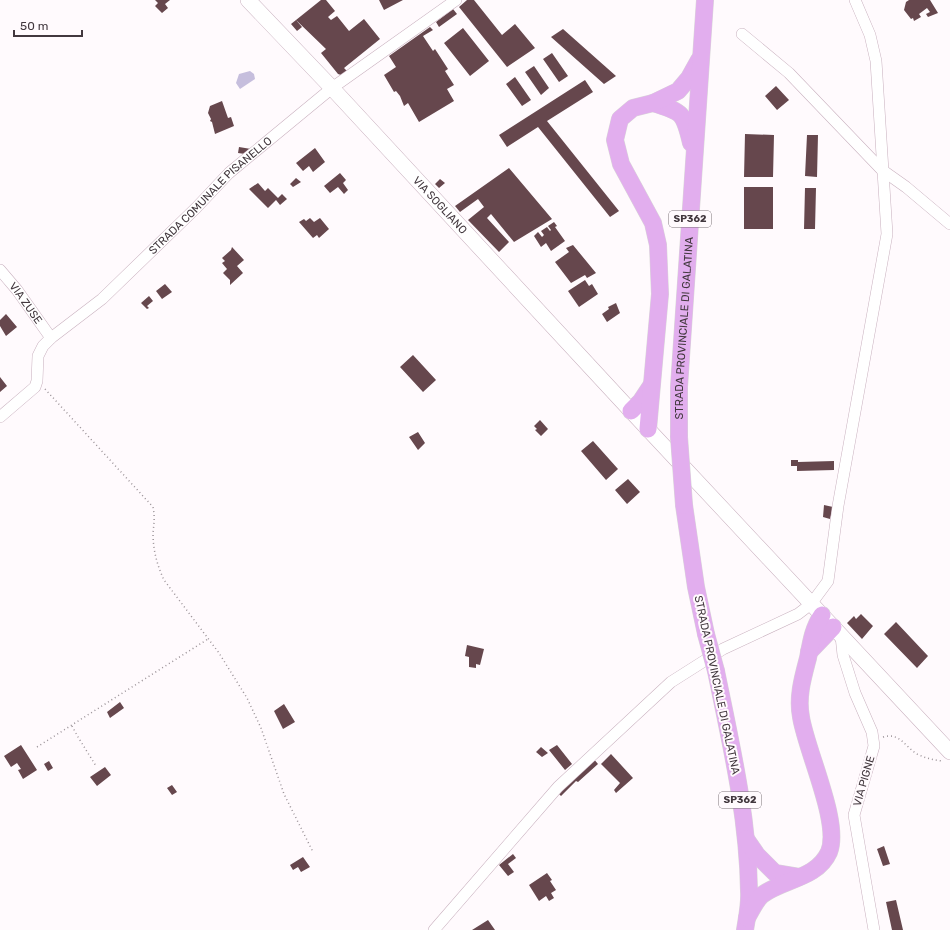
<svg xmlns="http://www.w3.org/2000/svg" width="950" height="930" viewBox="0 0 950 930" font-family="Rubik,sans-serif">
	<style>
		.water { fill: #c6bedd }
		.building { fill: #66474d }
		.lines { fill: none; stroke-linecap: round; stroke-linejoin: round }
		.minor-casing { stroke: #c9b1bf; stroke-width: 12 }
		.secondary-casing { stroke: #c9b1bf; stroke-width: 16 }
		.primary-casing { stroke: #d9d7d8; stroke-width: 18 }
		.path { stroke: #9b9398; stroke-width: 1.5; stroke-dasharray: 1 3; stroke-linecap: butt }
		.minor { stroke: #fff; stroke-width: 11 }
		.secondary { stroke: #fff; stroke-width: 15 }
		.primary { stroke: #e2aeee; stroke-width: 17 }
		.primary-bridge-casing { stroke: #d9d7d8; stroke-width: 18; stroke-linecap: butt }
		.primary-bridge { stroke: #e2aeee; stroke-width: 17 }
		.labels { text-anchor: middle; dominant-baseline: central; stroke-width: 4; stroke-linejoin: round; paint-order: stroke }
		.shield { fill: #fffafd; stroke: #7b7277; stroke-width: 1 }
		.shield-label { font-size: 10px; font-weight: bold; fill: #42383e }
		.street-label { font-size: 11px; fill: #42383e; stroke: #fffafd }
	</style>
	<rect width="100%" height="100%" fill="#fffafd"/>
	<path class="water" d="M250 71 254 74 255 79 240 89 236 83 239 74Z"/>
	<path class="building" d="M155 0H170L165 4 168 8 162 13 155 6 158 3Z
		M321 0H326L335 11 328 17 331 20 337 16 349 31 364 19 380 39 344 68 347 71 341 75 338 74 321 53 326 49 296 20 302 27 297 31 291 24Z
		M379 0H403L384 10Z
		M467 0H474L502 35 515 24 535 48 507 67 459 7Z
		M909 0H930L938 13 928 17 926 14 930 12 927 8 919 14 921 17 914 21 913 18 911 19 904 10 906 2Z
		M453 9 457 14 439 27 436 22Z
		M430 27 433 30 423 36 433 51 435 49 448 69 445 71 454 85 447 89 454 101 419 122 408 103 404 106 400 96 396 91 394 92 384 75 396 67 389 56Z
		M463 28 489 61 470 76 444 43Z
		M563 29 616 76 604 84 551 37Z
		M552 53 568 76 559 82 543 59Z
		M534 66 549 88 541 95 525 72Z
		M515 77 531 100 522 106 506 84Z
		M585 80 593 92 547 121 619 211 610 217 538 127 507 147 499 135Z
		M776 86 789 100 777 110 765 96Z
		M222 101 228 118 231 117 234 126 215 134 212 122 210 121 211 119 208 113 210 106Z
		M745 134 774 135 773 177H744Z
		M807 135H818L817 177 805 176Z
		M239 147 251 149 245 154 238 153Z
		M315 148 325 162 313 172 309 166 303 171 296 163Z
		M509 168 552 219 514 242 491 214 487 218 509 242 499 252 468 220 484 207 478 199 460 212 455 206Z
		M340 173 346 180 343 183 348 190 344 194 338 187 330 193 324 186Z
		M296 178 301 182 293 187 290 184Z
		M440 179 445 183 439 188 435 184Z
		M258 183 265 191 268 188 278 198 282 194 287 199 280 205 276 200 268 208 249 189Z
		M744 187H773V229H744Z
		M805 188H816L815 229H804Z
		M310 218 314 222 320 218 329 229 319 238 317 235 313 238 299 222 304 219 306 221Z
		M554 222 557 226 555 227 565 241 551 251 546 243 541 247 534 236 538 232 542 237 544 235 541 231 547 227 550 231 551 230 548 226Z
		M573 245 596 273 587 278 585 275 571 283 555 262 569 252 566 248Z
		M232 247 244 260 237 266 243 273 230 285V280L223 273 227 269 222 263 225 261 222 258 231 250Z
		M585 280 589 286 592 284 598 294 579 307 568 291Z
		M165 284 172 292 162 299 156 291Z
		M149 296 153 301 147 306 149 308 147 309 141 303Z
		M616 303 620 313 607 322 602 314 609 309 608 307Z
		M6 314 17 327 6 336 0 326V320Z
		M413 355 436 380 423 392 400 367Z
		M0 377 7 386 0 392Z
		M540 420 548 429 541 436 535 430 537 429 534 426Z
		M418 432 425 443 418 450 409 437Z
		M593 441 618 469 606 480 581 451Z
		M791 460H798V462L834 461V470L797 471V466H791Z
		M628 479 640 492 627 504 615 490Z
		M824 505 833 507 830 519 823 517Z
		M861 614 873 626 862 639 847 623 854 616 856 619Z
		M896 622 928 656 917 668 884 634Z
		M467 645 484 649 480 665 476 664V668L469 667V657L465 656Z
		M120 702 124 708 110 718 107 712Z
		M284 704 295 722 283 729 274 711Z
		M21 745 37 770 23 779 18 770 21 769 17 763 11 767 4 756Z
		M557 745 572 764 565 770 549 750Z
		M541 747 548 753 542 757 536 752Z
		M611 754 633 778 616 793 614 790 620 783 601 764Z
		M592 757 598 764 578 782 576 781 561 796 557 792Z
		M49 761 53 768 48 771 44 764Z
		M105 767 111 775 97 786 90 777Z
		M172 785 177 792 172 795 167 788Z
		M884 846 890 864 883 866 877 849Z
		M513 854 516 858 508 864 514 872 508 876 499 865Z
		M303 857 310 867 301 872 298 867 293 870 290 865Z
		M547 873 552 880 550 881 556 890 551 893 554 898 549 901 546 896 539 901 529 885Z
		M896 900 903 930H892L886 902Z
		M488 920 495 930H472Z"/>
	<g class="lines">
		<defs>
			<g id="minor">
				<path d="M742 34 789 73 882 170 906 187 950 224"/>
				<path id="s1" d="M0 270 17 290 51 338"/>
				<path id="s2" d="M0 417 35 387 37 381 38 356 43 346 51 338 102 299 196 208 229 173 332 88 456 0"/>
				<path d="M841 636 843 655 855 693 872 732 874 746 854 815 874 930"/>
				<path d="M434 930 558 787 671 682 723 649 798 614 811 604 828 581 838 506 887 234 876 61 870 35 855 0"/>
			</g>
			<g id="secondary">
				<path id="s3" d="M248 0 332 88 631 411 950 752"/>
			</g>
			<g id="primary">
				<path d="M653 103C683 112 684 113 691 143"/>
				<path d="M631 411 641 401 651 386"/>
				<path d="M648 429 660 294 658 245 653 223 621 164 615 140 620 119 633 108 653 103 678 91 689 78 699 60"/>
				<path id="s4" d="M679 437V387L705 0"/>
				<path d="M684 505 696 587 706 634"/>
				<path d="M809 652 833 627"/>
				<path d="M716 671C731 744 748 817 749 891 750 904 747 917 745 930"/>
				<path d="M746 839 757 855 775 873 799 877"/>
				<path d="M747 918C751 911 756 900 762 895 783 879 817 879 829 852 841 823 806 750 801 717 797 697 803 677 808 658 811 642 813 628 822 615"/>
			</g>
		</defs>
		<use href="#minor" class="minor-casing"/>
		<use href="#secondary" class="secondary-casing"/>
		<use href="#primary" class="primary-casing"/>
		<path class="path" d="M45 389 153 507C155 517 154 523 153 533 153 550 157 565 164 580L219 653 247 698 261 728 284 794 313 852
			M72 726 78 737 96 766
			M883 737C900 732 905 747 917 754 925 758 933 760 942 761
			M37 747 208 639"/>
		<use href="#minor" class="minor"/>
		<use href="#secondary" class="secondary"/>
		<use href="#primary" class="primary"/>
		<defs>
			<path id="primary-bridge" d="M679 437 684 505
				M706 634 716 671"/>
		</defs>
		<use href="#primary-bridge" class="primary-bridge-casing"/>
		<use href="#primary-bridge" class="primary-bridge"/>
	</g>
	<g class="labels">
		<g class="shield">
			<rect x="669" y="211" width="42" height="16" rx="3"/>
			<rect x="719" y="792" width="42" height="16" rx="3"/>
		</g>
		<g class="shield-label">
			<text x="690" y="219">SP362</text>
			<text x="740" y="800">SP362</text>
		</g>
		<g class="street-label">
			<text stroke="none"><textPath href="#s2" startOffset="314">STRADA COMUNALE PISANELLO</textPath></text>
			<text stroke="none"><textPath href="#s3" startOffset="281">VIA SOGLIANO</textPath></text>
			<text stroke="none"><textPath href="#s1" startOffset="42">VIA ZUSE</textPath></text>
			<text stroke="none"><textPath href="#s4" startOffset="109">STRADA PROVINCIALE DI GALATINA</textPath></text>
			<text transform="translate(717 685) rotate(78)">STRADA PROVINCIALE DI GALATINA</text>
			<text transform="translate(864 781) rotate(-74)">VIA PIGNE</text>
		</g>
	</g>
	<path d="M14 30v6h68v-6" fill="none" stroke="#42383e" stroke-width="2"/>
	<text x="20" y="30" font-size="12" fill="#42383e" stroke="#fffafd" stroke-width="3" paint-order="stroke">50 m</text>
</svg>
